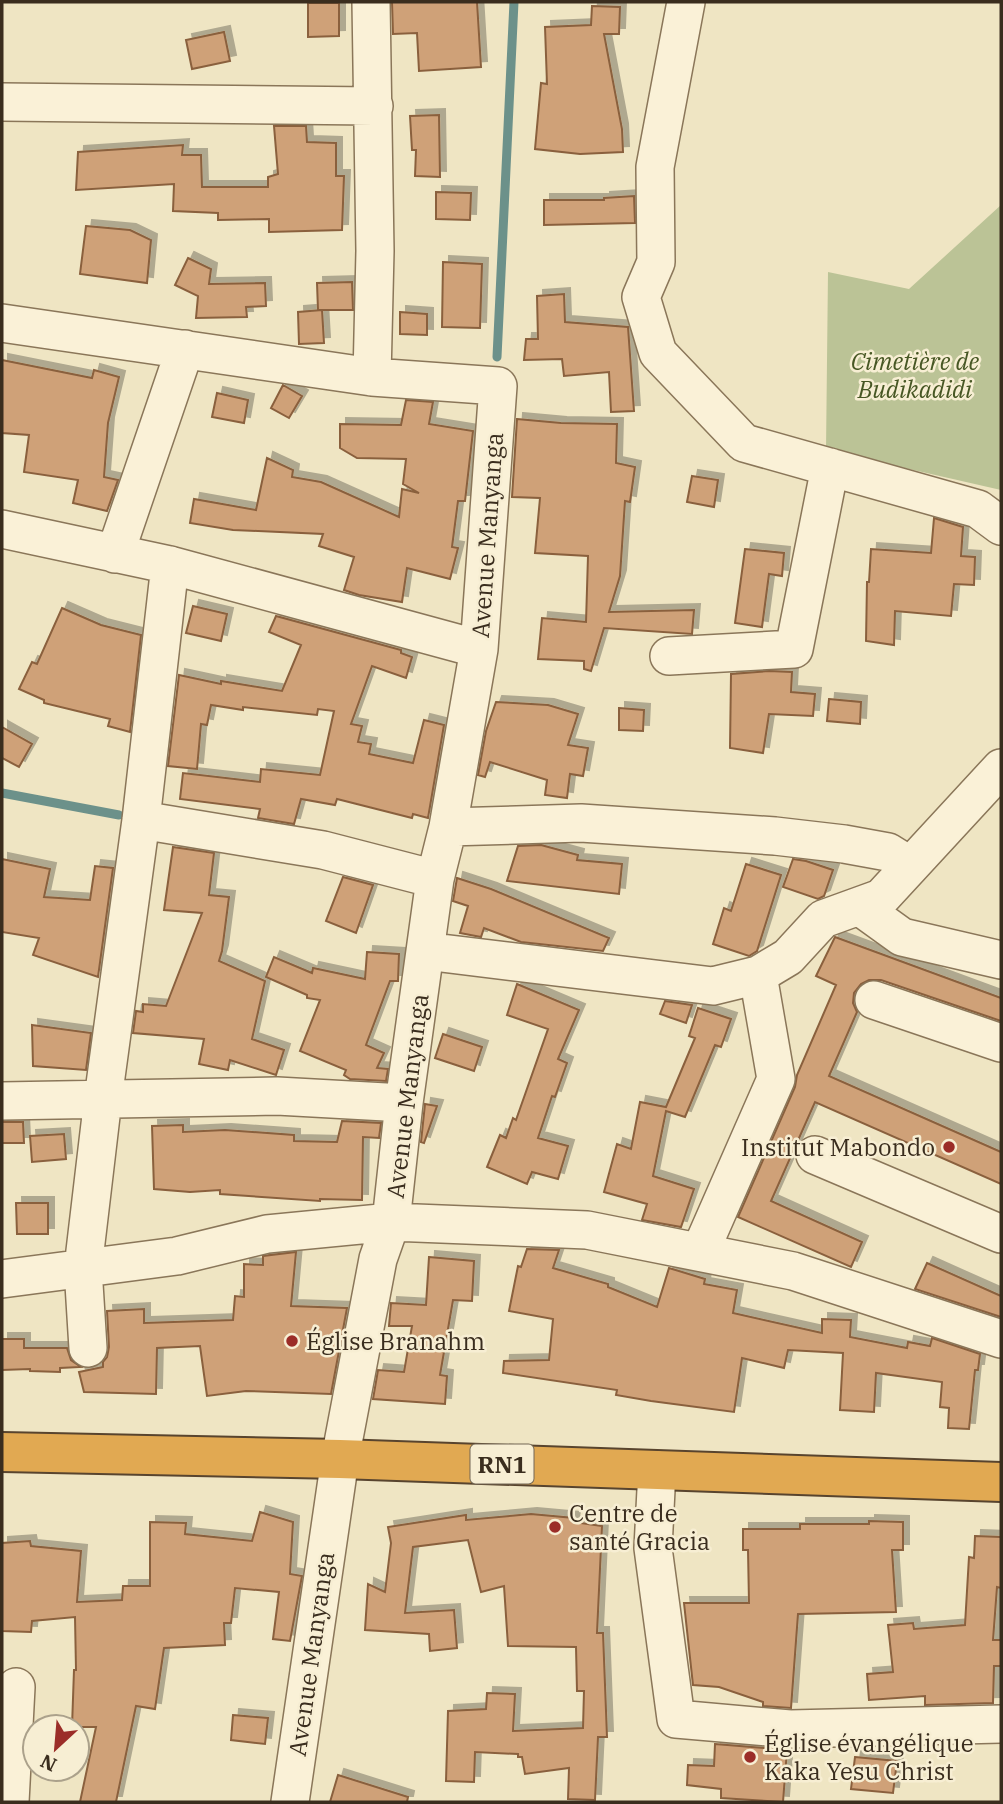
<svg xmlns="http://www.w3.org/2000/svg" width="1003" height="1804" viewBox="0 0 1003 1804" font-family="'IBM Plex Serif',serif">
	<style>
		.cemetery { fill: #bbc396 }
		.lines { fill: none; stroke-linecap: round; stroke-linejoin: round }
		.stream { stroke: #6c918a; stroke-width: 9 }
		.building { fill: #cfa178; stroke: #8a603e; stroke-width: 2; filter: url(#shadow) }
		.minor-casing { stroke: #8a7659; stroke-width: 40 }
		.highway-casing { stroke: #58442e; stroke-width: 42 }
		.minor { stroke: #faf1d7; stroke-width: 37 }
		.highway { stroke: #e1a952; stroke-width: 38 }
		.poi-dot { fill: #9b2d28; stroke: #f7eed3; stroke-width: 2.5 }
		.labels { text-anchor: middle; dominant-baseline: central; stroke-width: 5; stroke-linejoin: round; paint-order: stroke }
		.shield { fill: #f7eed3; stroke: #736754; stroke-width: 2 }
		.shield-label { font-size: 23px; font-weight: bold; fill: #3a2d1e }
		.park-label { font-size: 24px; font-style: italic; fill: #475724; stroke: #f7eed3 }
		.street-label { font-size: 24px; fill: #3a2d1e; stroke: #f7eed3 }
		.poi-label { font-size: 24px; fill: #3a2d1e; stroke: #f7eed3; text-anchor: start }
	</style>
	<defs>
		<filter id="shadow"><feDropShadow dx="6" dy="-6" stdDeviation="0" flood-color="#0004"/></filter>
	</defs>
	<rect width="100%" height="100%" fill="#efe5c3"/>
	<path class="cemetery" d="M1001 205V490L826 450 828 272 909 289Z"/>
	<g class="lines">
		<path class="stream" d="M497 357 514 2
			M2 793 119 815"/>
	</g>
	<path class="building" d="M392 2H477L481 67 419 71 417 33 393 34Z
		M308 3H339V36L308 37Z
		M592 6 620 7 619 34H604L622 129 623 152 580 154 535 149 541 83 547 84 545 27 591 25Z
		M224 32 230 61 192 69 186 40Z
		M439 115 440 177 415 176 416 150H412L410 116Z
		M274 126H306L307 142 336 143V176H344L342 230 269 232V219L218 220V213L173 211 174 184 76 190 78 152 183 145 182 155H201L202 187H268V177L278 174Z
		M436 192 471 193 470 220 436 219Z
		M634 196 635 223 544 225V200H604V198Z
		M86 226 130 230 151 240 147 283 80 274Z
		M188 258 211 269 209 284 265 283 266 306 246 307 247 317 196 318 198 296 175 285Z
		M443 262 482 264 480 328 442 327Z
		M352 282 353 310H318L317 283Z
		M564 294 565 322 628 327 634 411 611 412 609 372 564 376 562 359 524 360 526 339H538L537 296Z
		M322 310 324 343 299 344 298 312Z
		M400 312 427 314V335L400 334Z
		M2 360 92 378 94 370 119 377 108 423 104 477 118 480 107 511 73 503 78 480 24 472 29 435 2 433Z
		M283 385 302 396 289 418 271 408Z
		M217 393 248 400 244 423 212 417Z
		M406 400 433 402 429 424 473 431 465 501H458L452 547 458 548 450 579 407 568 402 602 359 595 344 590 354 557 319 546 323 534 233 530 190 523 194 499 256 510 267 458 293 470 292 477 321 482 399 517 402 489 419 493 403 484 406 459 357 458 340 448V424L401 425Z
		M517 419 561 423 617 424 616 463 635 467 630 502 625 501 620 576 609 612 694 610 692 634 604 628 591 671 584 669V661L538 659 542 618 586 622 588 556 535 553 540 498 512 497Z
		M692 476 718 480 714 507 687 502Z
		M934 518 963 527 961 556 975 557 974 585 954 584 951 616 895 611 894 645 866 641 867 582H869L871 549 931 553Z
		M745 549 784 553 782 576 769 574 762 627 735 623Z
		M193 606 227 614 221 641 186 633Z
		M62 608 101 625 141 635 130 732 108 726 110 719 44 703V700L19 689 32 662 37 664Z
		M276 616 401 650V653L412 657 406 678 372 666 351 724 362 726 358 742 371 744 369 754 413 763 424 720 444 725 428 818 413 814 412 818 337 799 335 805 301 799 294 824 258 818 260 809 180 799 183 773 260 782 261 769 320 775 334 711 318 709 317 715 243 707V710L211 705 207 725 201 724 197 769 168 766 179 675 221 684V681L282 691 301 645 269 632Z
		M769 671 792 672 791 692 815 694 813 716 769 714 763 753 730 748 731 674Z
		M829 699 861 702 860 724 827 721Z
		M496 702 548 705 578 714 568 745 588 748 583 776 570 774 567 798 545 795 547 780 490 762 485 777 478 775 486 731Z
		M619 708 644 710 643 731 619 730Z
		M2 727 32 744 19 767 2 758Z
		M541 845 578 855 577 860 622 864 619 894 507 881 518 846Z
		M173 847 214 853 209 895 229 897 222 951 219 961 265 981 252 1039 284 1050 276 1075 230 1060 228 1070 199 1064 204 1039 133 1033 136 1011 143 1012V1004L166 1006 202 913 164 910Z
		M2 859 50 869 44 897 90 900 95 866 113 868 98 977 33 955 39 938 2 932Z
		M793 859 806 861 833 870 824 896 818 899 783 887Z
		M746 864 781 875 757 951 749 956 713 944 724 908 731 911Z
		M343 877 373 885 356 933 326 921Z
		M457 878 491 889 609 938 603 951 521 942 484 928 481 937 460 933 468 906 453 901Z
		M835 937 1001 998V1021L881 980H869L861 984 854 993 853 1003 857 1012 829 1076 1001 1152V1184L815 1102 771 1201 862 1242 851 1267 738 1217 795 1087 797 1075 836 985 816 976Z
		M367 952 399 954 398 981H390L366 1045 384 1053 377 1068 388 1069 386 1081 350 1079 344 1075 346 1070 300 1051 320 1000 307 998V995L266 977 274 957 312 973 313 968 365 979Z
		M517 984 579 1010 558 1059 567 1063 555 1097 552 1096 538 1138 568 1146 558 1179 532 1172 527 1184 487 1167 500 1135 506 1138 513 1118 516 1120 548 1029 507 1015Z
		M665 1001 692 1005 686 1023 660 1014Z
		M698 1008 731 1019 721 1047 715 1045 685 1117 666 1111 653 1176 694 1189 681 1227 642 1220 647 1204 604 1192 617 1144 631 1149 640 1102 666 1107 695 1038 689 1036Z
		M32 1025 91 1033 86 1070 33 1066Z
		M443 1034 482 1047 474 1071 435 1058Z
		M425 1104 437 1106 424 1143 421 1142Z
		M342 1121 381 1123 379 1138 363 1137 362 1200 320 1199V1201L220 1194V1190L190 1192 154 1189 152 1126 183 1125V1132L225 1130 294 1135V1141L337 1142Z
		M2 1122H23L24 1143H2Z
		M64 1134 66 1159 32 1162 30 1136Z
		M16 1203H48V1234H17Z
		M527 1249 559 1250 553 1268 608 1284V1287L657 1307 669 1268 705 1279 704 1284 737 1290 733 1313 822 1333V1319L851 1320 850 1337 907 1348 908 1342 930 1346 932 1338 980 1354 978 1370H975L969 1429 948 1428 949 1408 940 1407 942 1382 876 1373 874 1412 840 1410 843 1353 788 1350 784 1368 742 1358 734 1412 651 1401 616 1395 617 1390 503 1373 504 1361 549 1360 553 1319 509 1311 518 1266 521 1267Z
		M296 1252 291 1306 347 1308 331 1394 246 1391 207 1396 200 1346 157 1348 156 1394 84 1392 79 1372 103 1367V1362L107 1357 109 1347 107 1311 144 1309V1323L233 1320 235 1296 244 1297V1264L263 1265V1256Z
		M429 1257 474 1261 472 1301 453 1300 440 1375 447 1376 445 1404 373 1399 378 1370 404 1372 412 1326H389L391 1303 426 1305Z
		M927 1263 1001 1296V1317L915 1289Z
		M2 1339H24V1348H67L71 1360 81 1367 60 1368V1372L30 1371V1369L2 1370Z
		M260 1512 293 1522 290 1574 302 1576 290 1641 273 1639 279 1592 235 1588 231 1623H224L225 1645 164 1648 155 1709 136 1706 116 1802H80L96 1727H72L74 1670H76L75 1617 32 1621 31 1632 2 1631V1543L30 1541 31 1546 81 1551 77 1602 122 1600 123 1586H150V1522L186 1523 185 1534 252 1541Z
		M531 1514 574 1518 573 1522 602 1526 597 1633H603L607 1737H598L595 1800 568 1799 569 1768 525 1774 522 1757H518V1754L475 1752 474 1782 446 1781 448 1711 486 1709 487 1693 515 1694 513 1731 583 1728 584 1691H577L576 1647 508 1646 504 1586 481 1592 468 1540 413 1547 405 1613 454 1610 457 1648 430 1651 429 1634 365 1630 368 1584 385 1592 391 1543 388 1527 466 1515V1520Z
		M869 1521 903 1522V1550H892L896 1612 798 1614 791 1708 763 1706V1702L719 1687 693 1685 684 1603H749L748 1550H743V1529H800V1524H869Z
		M975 1536 1001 1537V1588L997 1587 993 1640H1001V1666H994L993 1703 925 1705V1696L869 1700 867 1674 893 1672 888 1625 913 1623 914 1629 965 1625 969 1557 974 1558Z
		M233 1715 268 1718 265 1744 231 1740Z
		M715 1744 787 1750 783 1802 721 1798V1789L687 1785 688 1765 714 1766Z
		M855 1757 897 1761 893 1793 851 1789Z
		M338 1775 408 1797 407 1802H330Z"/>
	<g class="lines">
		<defs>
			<path id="minor" d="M371 2 375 251 372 377
				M686 2 655 167 656 262 641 297 658 353 744 443 978 509 1001 526
				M2 102 374 106
				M2 323 372 377 498 386 479 649 448 827 435 879 404 1103 391 1222 378 1259 340 1459 290 1802
				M2 529 170 565 479 649
				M115 554 185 349
				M669 656 794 649 830 467
				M141 820 323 850 435 879
				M448 827 581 823 775 836 844 844 888 852 909 865
				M859 906 902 937 1001 960
				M425 951 713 986 758 975 788 957 823 919 881 898 1001 768
				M874 1000 1001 1043
				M2 1101 277 1096 404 1103
				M815 1155 1001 1234
				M700 1252 776 1079 758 975
				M2 1279 177 1256 267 1234 391 1222 587 1230 793 1271 1001 1339
				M88 1348 83 1268 103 1099 141 820 170 565
				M657 1470 653 1548 676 1719 790 1729 1001 1724
				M10 1802 16 1687"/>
			<path id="highway" d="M2 1452 340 1459 1001 1482"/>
		</defs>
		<use href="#minor" class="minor-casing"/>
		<use href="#highway" class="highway-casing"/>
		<use href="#minor" class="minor"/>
		<use href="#highway" class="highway"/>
	</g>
	<g class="poi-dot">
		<circle cx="949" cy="1147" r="7"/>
		<circle cx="292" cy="1341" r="7"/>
		<circle cx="555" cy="1527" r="7"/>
		<circle cx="750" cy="1757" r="7"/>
	</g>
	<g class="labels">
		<rect class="shield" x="470.5" y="1444.5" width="63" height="39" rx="5"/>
		<g class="shield-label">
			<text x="502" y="1464">RN1</text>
		</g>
		<g class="park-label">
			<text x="915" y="361">Cimetière de<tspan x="915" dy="28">Budikadidi</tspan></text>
		</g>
		<g class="street-label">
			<text transform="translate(487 535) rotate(-86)">Avenue Manyanga</text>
			<text transform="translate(407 1096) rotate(-83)">Avenue Manyanga</text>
			<text transform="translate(311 1654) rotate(-82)">Avenue Manyanga</text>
		</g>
		<g class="poi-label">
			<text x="935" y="1147" text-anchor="end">Institut Mabondo</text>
			<text x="306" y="1341">Église Branahm</text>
			<text x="569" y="1513">Centre de<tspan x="569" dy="28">santé Gracia</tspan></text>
			<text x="764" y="1743">Église évangélique<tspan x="764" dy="28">Kaka Yesu Christ</tspan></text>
		</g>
	</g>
	<rect width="1003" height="1804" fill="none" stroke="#3a2d1e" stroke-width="7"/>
	<g transform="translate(56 1748) rotate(206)"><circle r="33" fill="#f7eed3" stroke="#aba18b" stroke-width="2"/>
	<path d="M0-5L12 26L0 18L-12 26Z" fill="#9b2d28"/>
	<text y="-10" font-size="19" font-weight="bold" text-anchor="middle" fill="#3a2d1e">N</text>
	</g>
</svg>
